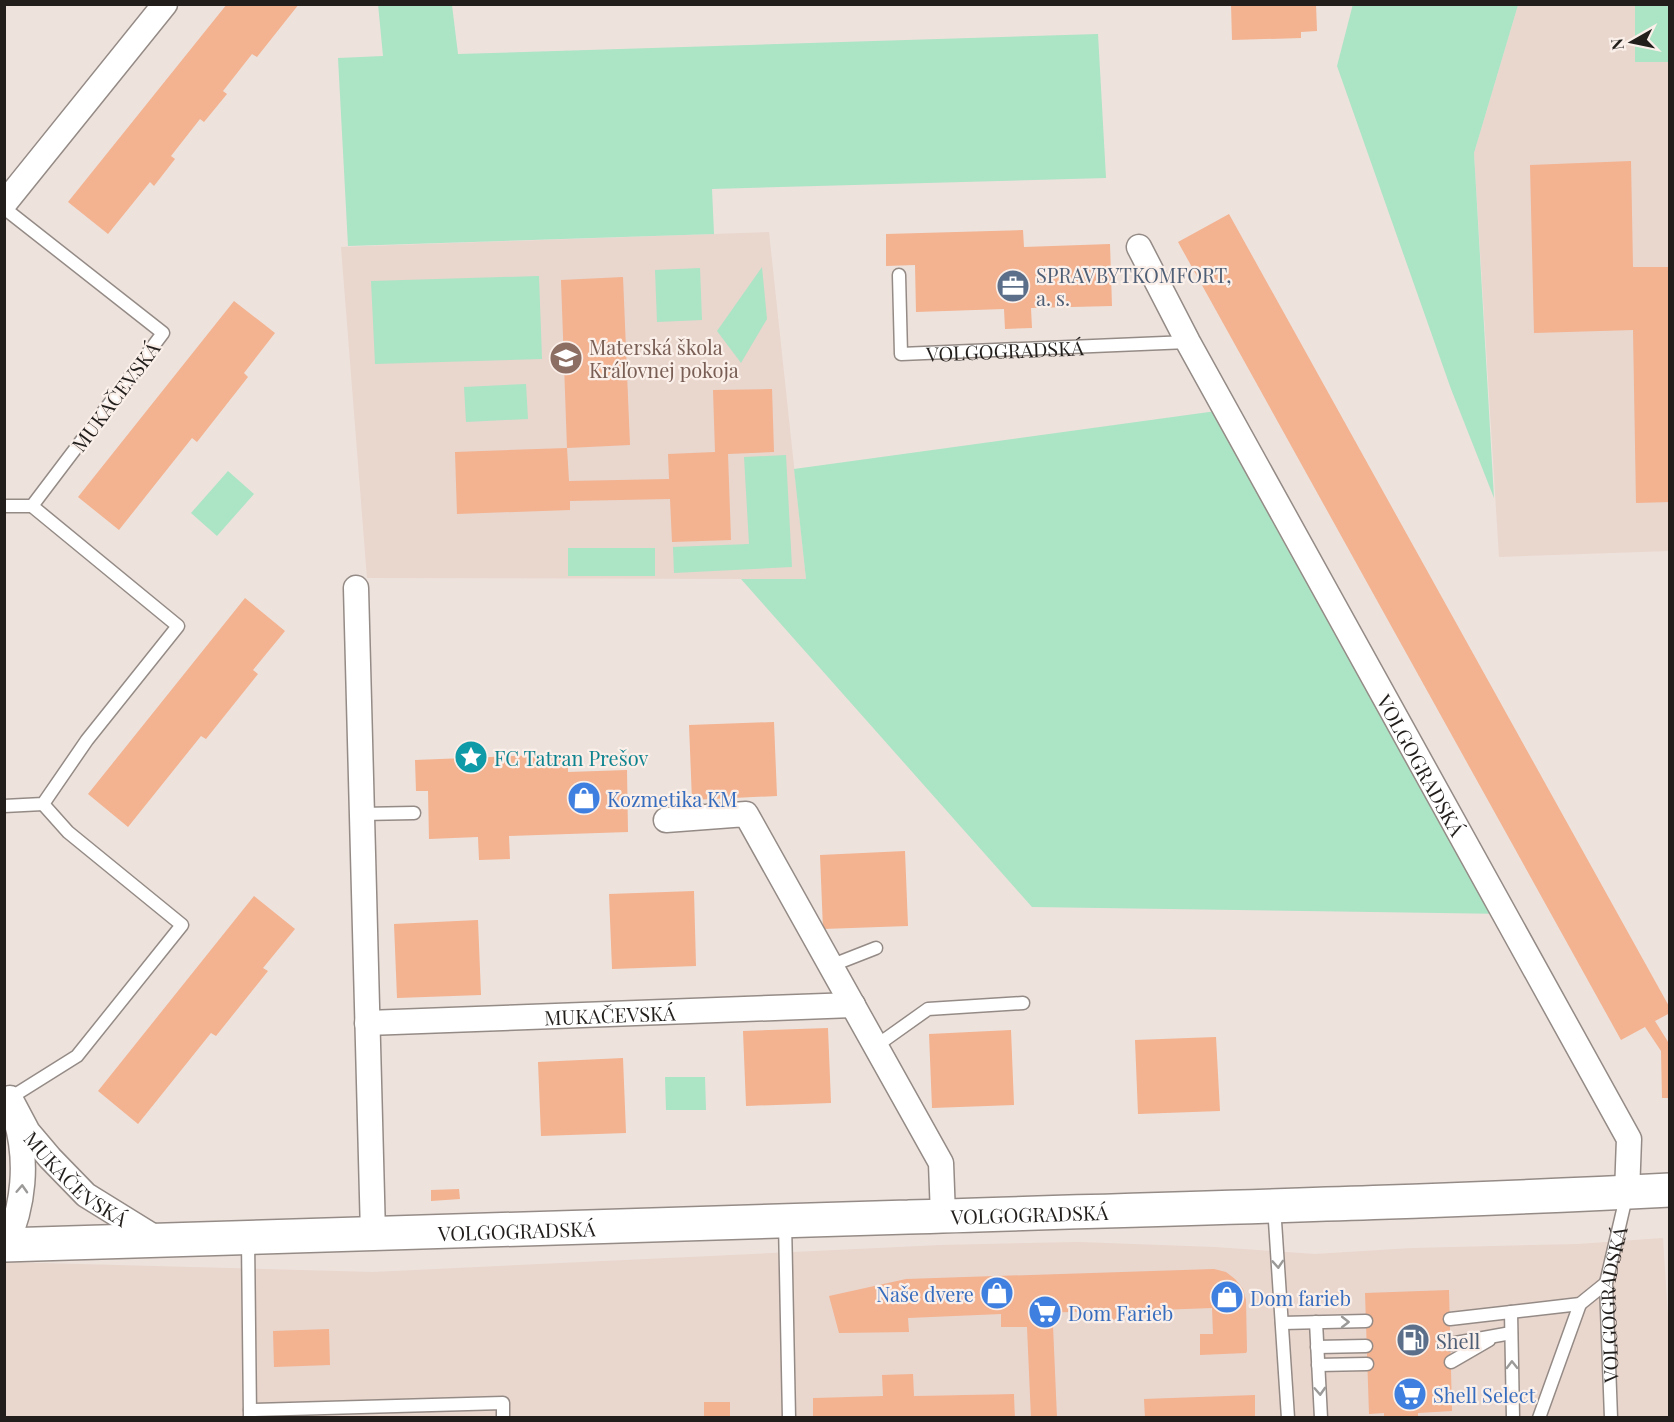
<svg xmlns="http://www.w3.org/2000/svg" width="1674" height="1422" viewBox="0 0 1674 1422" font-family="'Playfair Display',serif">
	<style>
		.built { fill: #e9d6cd }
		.green { fill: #ace4c6 }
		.building { fill: #f3b290 }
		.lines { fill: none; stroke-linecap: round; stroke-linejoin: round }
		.lane-casing { stroke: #958b86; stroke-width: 15 }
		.street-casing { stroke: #958b86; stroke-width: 27 }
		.secondary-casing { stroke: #958b86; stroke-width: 36 }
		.lane { stroke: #fff; stroke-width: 12 }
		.street { stroke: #fff; stroke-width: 24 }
		.secondary { stroke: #fff; stroke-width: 33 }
		.oneway { stroke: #9c9a99 }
		.labels { text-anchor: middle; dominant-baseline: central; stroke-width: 4.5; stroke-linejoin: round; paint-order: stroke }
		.service-label { font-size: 20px; fill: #4e5e75; stroke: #faefe9; text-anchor: start }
		.education-label { font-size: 20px; fill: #785e54; stroke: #faefe9; text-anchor: start }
		.street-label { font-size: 20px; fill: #221e1c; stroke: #faefe9 }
		.culture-label { font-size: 20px; fill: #0d838f; stroke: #faefe9; text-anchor: start }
		.shop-label { font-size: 20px; fill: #366cbe; stroke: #faefe9; text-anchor: start }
	</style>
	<rect width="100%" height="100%" fill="#ede2dc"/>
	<path class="built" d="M1518 5H1669V551L1499 557 1474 153Z
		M769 232 806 579 367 578 341 247Z
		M1663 1238 1670 1348 1669 1417 1015 1418 1014 1394 813 1398V1418H5V1262L373 1272 941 1245 1079 1242 1214 1247 1315 1254 1412 1248 1578 1244Z"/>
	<path class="green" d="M378 4 452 5 458 54 1098 34 1106 178 712 189 714 234 348 246 338 58 383 56Z
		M1353 4 1518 5 1474 153 1494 498 1451 389 1337 66Z
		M1635 5H1669V62H1635Z
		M762 267 767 319 741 363 717 331Z
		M700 268 702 320 657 322 655 270Z
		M539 276 542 359 375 364 371 281Z
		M526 384 528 419 466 422 464 387Z
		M1231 409 1508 914 1032 907 741 579H806L794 469Z
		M786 455 792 567 674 573 673 547 749 544 744 457Z
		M228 471 254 494 217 536 191 513Z
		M568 548H655V576H568Z
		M665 1077H705L706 1110H666Z"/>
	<path class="building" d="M227 4H299L257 57 252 54 223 91 227 94 204 122 200 119 171 156 175 159 154 186 150 182 108 234 68 202Z
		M1231 4H1316L1317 31 1301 32V38L1232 40Z
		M1631 161 1633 267H1670V502L1636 503 1633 330 1534 333 1530 165Z
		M1229 214 1670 1008V1013L1655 1021 1670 1045V1098H1662L1661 1051 1645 1027 1621 1040 1178 242Z
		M1023 230 1024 247 1110 244 1112 306 1031 308 1032 328 1005 329 1004 309 916 312 915 265 886 266V234Z
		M623 277 630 445 567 448 561 280Z
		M234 301 275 333 244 373 248 377 197 442 192 438 119 530 78 497Z
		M772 389 774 452 728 454 731 540 672 542 670 499 570 501V510L457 514 455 452 567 448 569 481 669 479 668 454 715 452 713 390Z
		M245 598 285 631 253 670 258 674 206 739 201 736 128 827 88 794Z
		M774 722 777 796 692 800 689 725Z
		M568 754V772L627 770 628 832 509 836 510 859 479 860 478 837 429 839 428 791H416L415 760Z
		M905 851 908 926 823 929 820 855Z
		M694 891 696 966 612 969 609 894Z
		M254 896 295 929 263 968 268 971 216 1036 211 1033 138 1124 98 1091Z
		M478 920 481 995 397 998 394 924Z
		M828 1028 831 1103 746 1106 743 1031Z
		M1011 1030 1014 1105 932 1108 929 1034Z
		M1216 1037 1220 1111 1138 1114 1135 1040Z
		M623 1058 626 1133 541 1136 538 1062Z
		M459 1189 460 1199 431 1201V1190Z
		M1214 1269 1226 1272 1235 1279 1243 1289 1246 1300 1247 1351 1246 1353 1200 1355V1334H1213L1212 1308 1131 1311V1319L1102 1320V1311L1039 1313 1040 1326H1053L1057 1418H1031L1027 1327H1001V1314L908 1318 909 1332 839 1333 829 1296 906 1279Z
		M1449 1290 1452 1411 1418 1413V1418H1384V1413L1369 1414 1365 1293Z
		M329 1329 330 1365 274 1367 273 1331Z
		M913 1374 914 1396 1014 1394 1015 1418H813V1398L883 1396 882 1375Z
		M1255 1395V1418H1145L1144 1399Z
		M704 1402H730V1418H704Z"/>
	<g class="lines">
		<defs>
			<g id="lane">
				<path d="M4 208 163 333 32 506H4"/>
				<path id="s1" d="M899 275 901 354 1188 342"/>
				<path d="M4 806 43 804 87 740 178 626 32 506"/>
				<path d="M361 814 414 813"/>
				<path d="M830 966 876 948"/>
				<path d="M876 1046 928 1009 1023 1003"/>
				<path d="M10 1098 77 1056 182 925 68 832 43 804"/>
				<path d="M1274 1206 1288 1418"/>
				<path d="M785 1222 789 1418"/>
				<path d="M248 1239 250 1416"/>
				<path d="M1511 1312 1513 1418"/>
				<path d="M1450 1319 1580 1304 1606 1283"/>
				<path d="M1316 1322 1321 1418"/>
				<path d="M1282 1323 1366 1321"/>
				<path d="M1450 1344 1511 1333"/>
				<path d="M1317 1347 1366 1346"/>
				<path d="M1451 1362 1489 1340"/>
				<path d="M1318 1365 1367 1364"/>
				<path d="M250 1410 503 1403V1418"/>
				<path d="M1539 1418 1580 1304"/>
				<path id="s2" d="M1611 1418 1606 1283 1627 1193"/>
			</g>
			<g id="street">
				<path d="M4 204 165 4"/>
				<path id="s3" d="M1139 247 1188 342 1629 1139 1627 1193"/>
				<path d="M356 588 373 1234"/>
				<path d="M666 820 746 814 941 1163 943 1216"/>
				<path id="s4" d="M367 1023 853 1005"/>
				<path id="s5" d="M10 1098 28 1132 50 1158 86 1195 162 1242"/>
				<path d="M6 1245C24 1206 28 1161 16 1120"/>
			</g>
			<g id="secondary">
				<path id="s6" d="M4 1245C306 1237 607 1227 908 1217 1162 1209 1416 1203 1670 1190"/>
			</g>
		</defs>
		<use href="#lane" class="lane-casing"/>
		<use href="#street" class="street-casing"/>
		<use href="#secondary" class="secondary-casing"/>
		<use href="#lane" class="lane"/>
		<use href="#street" class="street"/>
		<use href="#secondary" class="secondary"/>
	</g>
	<defs><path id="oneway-chevron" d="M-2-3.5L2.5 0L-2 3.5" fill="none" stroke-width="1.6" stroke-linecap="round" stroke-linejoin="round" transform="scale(1.5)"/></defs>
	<g class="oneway">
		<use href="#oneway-chevron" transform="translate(22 1189) rotate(-87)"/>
		<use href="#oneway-chevron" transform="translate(1278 1264) rotate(86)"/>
		<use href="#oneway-chevron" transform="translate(1345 1322)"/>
		<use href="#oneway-chevron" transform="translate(1512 1365) rotate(-91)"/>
		<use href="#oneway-chevron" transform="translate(1320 1391) rotate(87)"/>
	</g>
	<defs>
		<symbol id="office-disc" viewBox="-11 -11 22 22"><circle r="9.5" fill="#5c6f8a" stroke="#faefe9"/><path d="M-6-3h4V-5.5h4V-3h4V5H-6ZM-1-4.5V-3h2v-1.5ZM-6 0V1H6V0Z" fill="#fff"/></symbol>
		<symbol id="school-disc" viewBox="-11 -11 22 22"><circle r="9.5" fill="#8d6e63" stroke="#faefe9"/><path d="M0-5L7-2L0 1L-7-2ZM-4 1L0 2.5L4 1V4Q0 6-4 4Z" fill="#fff"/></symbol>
		<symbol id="sight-disc" viewBox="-11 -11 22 22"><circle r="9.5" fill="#0f9aa8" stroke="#faefe9"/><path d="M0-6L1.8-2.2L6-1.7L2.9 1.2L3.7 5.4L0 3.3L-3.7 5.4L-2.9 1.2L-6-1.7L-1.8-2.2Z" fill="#fff"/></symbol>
		<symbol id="shop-disc" viewBox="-11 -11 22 22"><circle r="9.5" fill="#3f7fe0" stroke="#faefe9"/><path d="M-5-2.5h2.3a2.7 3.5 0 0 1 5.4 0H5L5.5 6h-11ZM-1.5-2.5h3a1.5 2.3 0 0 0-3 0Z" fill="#fff"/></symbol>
		<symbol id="supermarket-disc" viewBox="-11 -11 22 22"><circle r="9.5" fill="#3f7fe0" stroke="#faefe9"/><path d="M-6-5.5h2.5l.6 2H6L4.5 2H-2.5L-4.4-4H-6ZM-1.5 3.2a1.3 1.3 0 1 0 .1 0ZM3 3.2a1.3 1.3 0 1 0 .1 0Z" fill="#fff"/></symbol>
		<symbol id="fuel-disc" viewBox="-11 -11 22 22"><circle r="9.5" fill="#5c6f8a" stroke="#faefe9"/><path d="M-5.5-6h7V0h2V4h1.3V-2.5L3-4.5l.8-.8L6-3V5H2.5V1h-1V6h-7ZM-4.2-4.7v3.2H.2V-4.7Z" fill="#fff"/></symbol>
	</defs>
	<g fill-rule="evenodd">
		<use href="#office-disc" x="994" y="267" width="38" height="38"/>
		<use href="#school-disc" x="547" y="339" width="38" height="38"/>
		<use href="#sight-disc" x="452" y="738" width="38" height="38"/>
		<use href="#shop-disc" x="565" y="779" width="38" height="38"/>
		<use href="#shop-disc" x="978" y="1274" width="38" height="38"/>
		<use href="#shop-disc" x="1208" y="1278" width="38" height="38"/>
		<use href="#supermarket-disc" x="1026" y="1293" width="38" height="38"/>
		<use href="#fuel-disc" x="1394" y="1321" width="38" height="38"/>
		<use href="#supermarket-disc" x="1391" y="1375" width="38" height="38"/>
	</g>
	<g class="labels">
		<g class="service-label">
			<text x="1036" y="274">SPRAVBYTKOMFORT,<tspan x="1036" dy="23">a. s.</tspan></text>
			<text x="1436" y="1340">Shell</text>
		</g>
		<g class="education-label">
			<text x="589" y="346">Materská škola<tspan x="589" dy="23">Kráľovnej pokoja</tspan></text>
		</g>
		<g class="street-label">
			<text stroke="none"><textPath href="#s1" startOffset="183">VOLGOGRADSKÁ</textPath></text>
			<text transform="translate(115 396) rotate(-53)">MUKAČEVSKÁ</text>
			<text stroke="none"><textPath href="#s3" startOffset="590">VOLGOGRADSKÁ</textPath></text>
			<text stroke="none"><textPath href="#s4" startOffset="243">MUKAČEVSKÁ</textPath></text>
			<text stroke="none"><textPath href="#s5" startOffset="106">MUKAČEVSKÁ</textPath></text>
			<text stroke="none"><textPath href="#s6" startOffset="1026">VOLGOGRADSKÁ</textPath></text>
			<text stroke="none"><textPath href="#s6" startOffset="513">VOLGOGRADSKÁ</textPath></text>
			<text stroke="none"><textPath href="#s2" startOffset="114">VOLGOGRADSKÁ</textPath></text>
		</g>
		<g class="culture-label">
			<text x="494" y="757">FC Tatran Prešov</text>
		</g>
		<g class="shop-label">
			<text x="607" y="798">Kozmetika KM</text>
			<text x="974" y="1293" text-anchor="end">Naše dvere</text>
			<text x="1250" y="1297">Dom farieb</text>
			<text x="1068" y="1312">Dom Farieb</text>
			<text x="1433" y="1394">Shell Select</text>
		</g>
	</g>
	<rect width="1674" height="1422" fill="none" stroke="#221e1c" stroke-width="12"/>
	<g transform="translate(1632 42) rotate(261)" stroke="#faefe9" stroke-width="4.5" paint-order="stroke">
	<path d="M0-4.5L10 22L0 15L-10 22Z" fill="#221e1c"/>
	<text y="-9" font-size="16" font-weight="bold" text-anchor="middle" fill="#221e1c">N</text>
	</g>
</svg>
